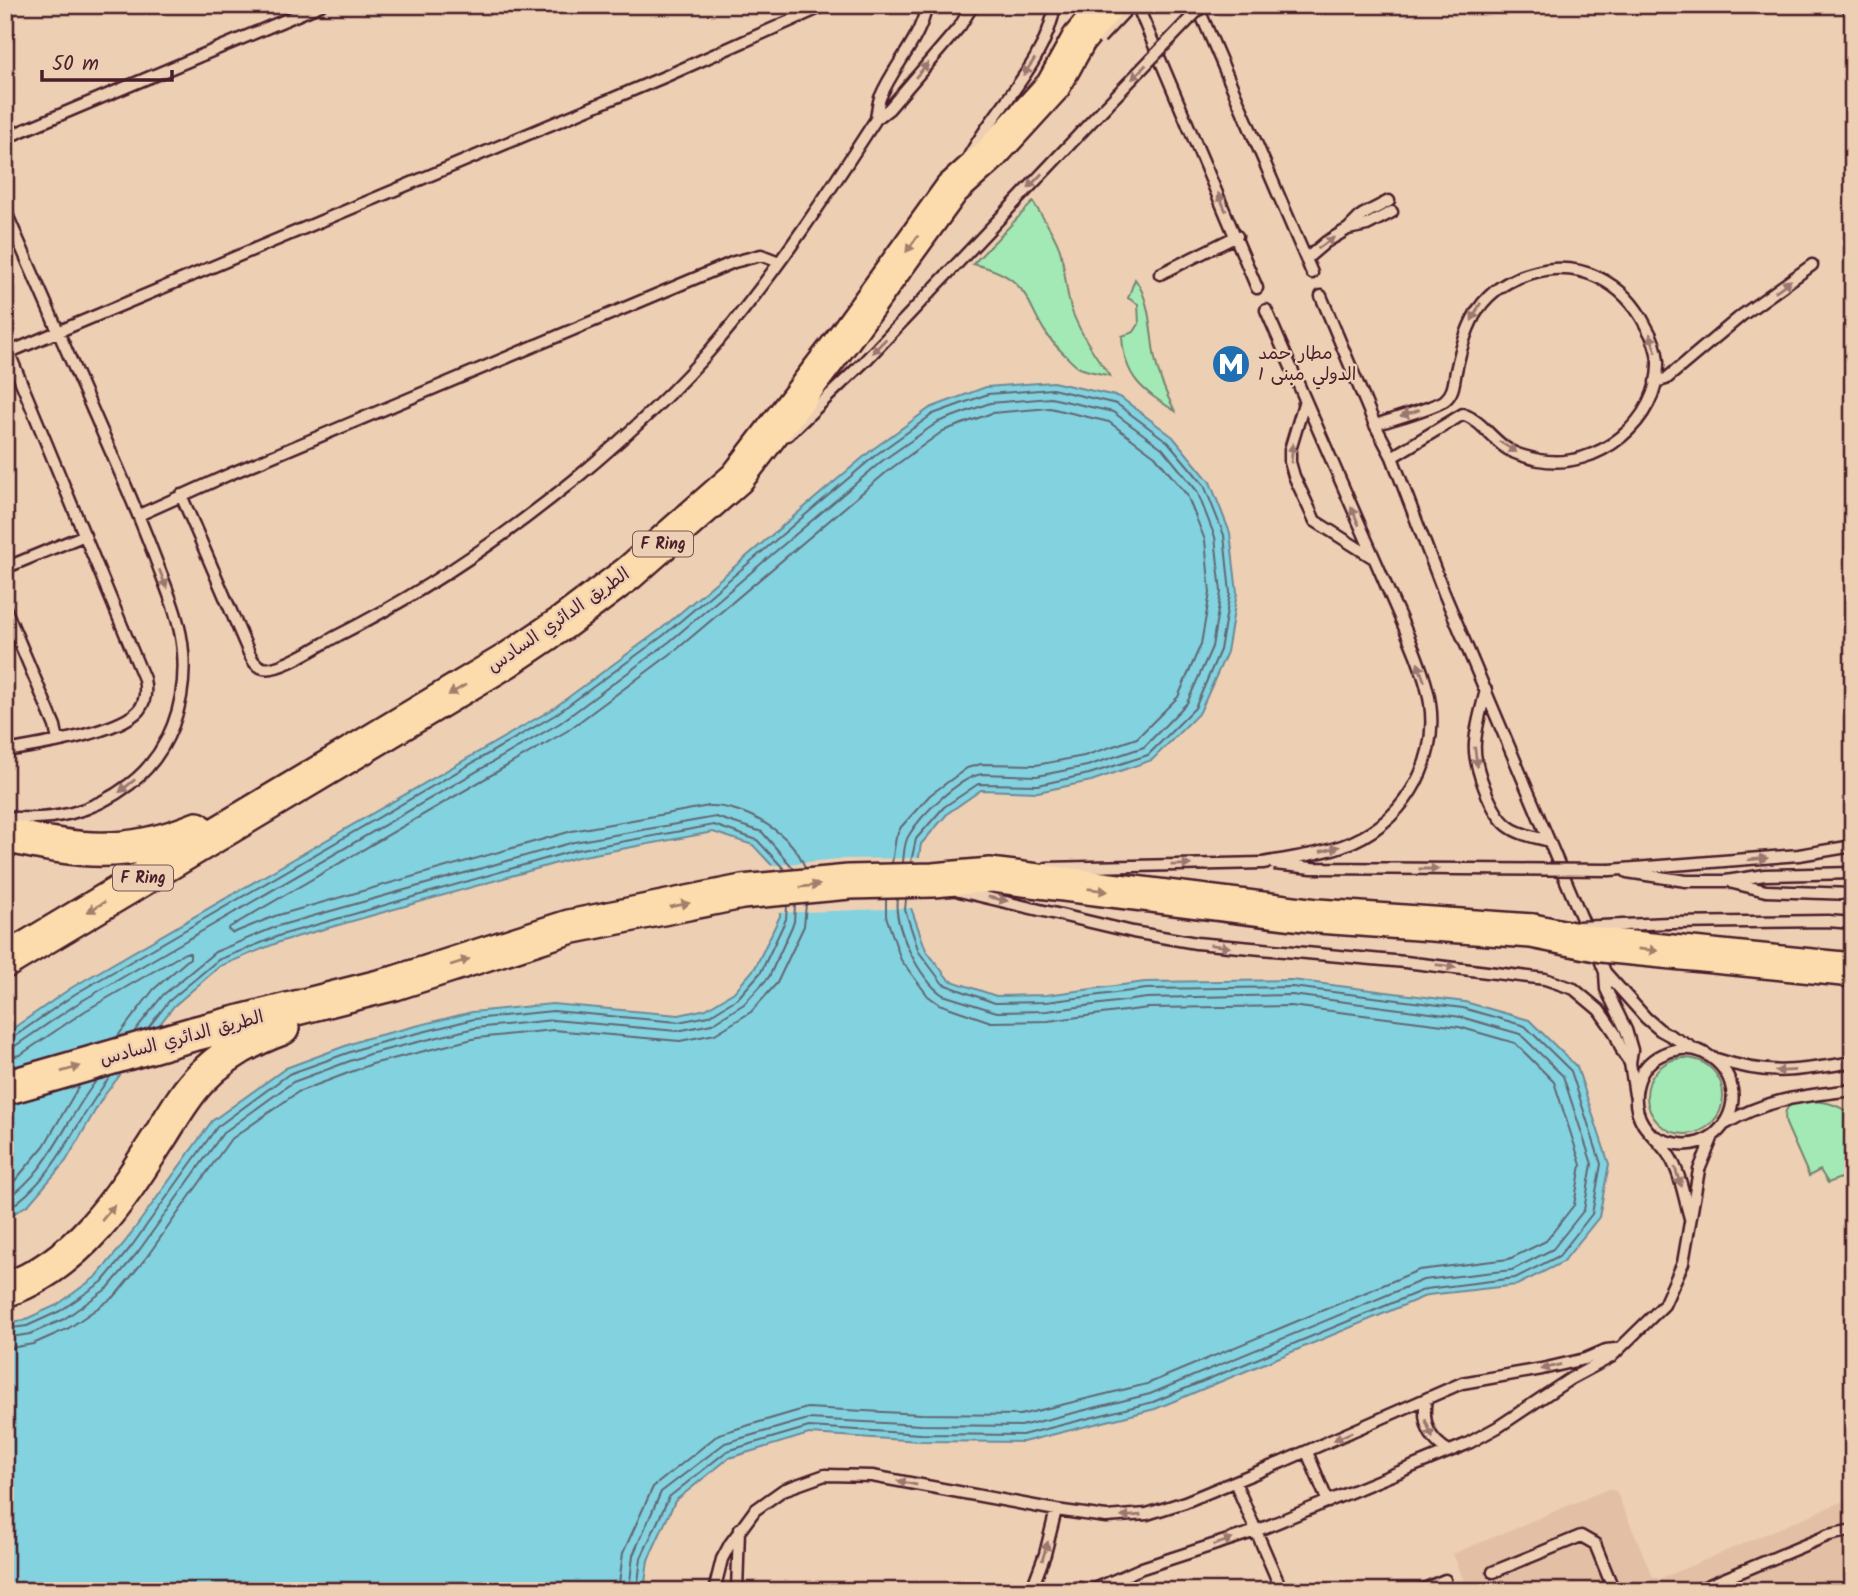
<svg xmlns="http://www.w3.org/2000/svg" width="1858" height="1596" viewBox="0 0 1858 1596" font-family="Kalam,'Playpen Sans Arabic',sans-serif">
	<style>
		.built { fill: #e3c0a5 }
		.green { fill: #a3e9b5; stroke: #768470; stroke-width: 2 }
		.water { fill: #83d2df; stroke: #6c8a97; stroke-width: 2 }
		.pier { fill: #edcfb4 }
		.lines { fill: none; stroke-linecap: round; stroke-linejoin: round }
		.shore { stroke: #616773; stroke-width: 2 }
		.service-casing { stroke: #4a1f2b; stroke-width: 15 }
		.trunk-casing { stroke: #4a1f2b; stroke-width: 38 }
		.service { stroke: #edcfb4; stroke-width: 10 }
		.trunk { stroke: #fcdcac; stroke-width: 33 }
		.service-bridge-casing { stroke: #4a1f2b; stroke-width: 15; stroke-linecap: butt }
		.trunk-bridge-casing { stroke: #4a1f2b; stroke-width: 38; stroke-linecap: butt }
		.service-bridge { stroke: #edcfb4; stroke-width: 10 }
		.trunk-bridge { stroke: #fcdcac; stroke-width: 33 }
		.oneway { fill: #9c7770 }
		.oneway2 { fill: #a37e6c }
		.labels { text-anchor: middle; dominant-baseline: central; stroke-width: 5; stroke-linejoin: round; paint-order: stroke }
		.shield { fill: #edcfb4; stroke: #7b5454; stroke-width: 2 }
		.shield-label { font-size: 16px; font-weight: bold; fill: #4a1f2b }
		.poi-label { font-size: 18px; fill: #4a1f2b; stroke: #edcfb4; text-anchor: start }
		.street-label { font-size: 18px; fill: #4a1f2b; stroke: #edcfb4 }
	</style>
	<rect width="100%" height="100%" fill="#edcfb4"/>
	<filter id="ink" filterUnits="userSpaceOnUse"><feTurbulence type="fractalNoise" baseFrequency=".0143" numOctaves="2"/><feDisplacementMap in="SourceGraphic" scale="14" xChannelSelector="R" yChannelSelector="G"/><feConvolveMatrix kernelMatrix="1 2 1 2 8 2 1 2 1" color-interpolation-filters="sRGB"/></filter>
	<g filter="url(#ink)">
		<path class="built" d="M1608 1489 1616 1491 1653 1577 1660 1579 1853 1497V1591H1468L1453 1554Z"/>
		<path class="green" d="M1033 202C1043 218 1054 232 1060 250 1066 271 1065 294 1073 314 1082 336 1096 357 1110 376 1100 373 1088 372 1078 367 1073 364 1067 357 1062 352 1021 313 1041 279 973 264Z
			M1135 279C1151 301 1150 333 1155 359 1159 378 1166 394 1175 411 1143 391 1124 378 1122 336L1134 332 1139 324 1138 304 1128 298Z
			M1647 1096a38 38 0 1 1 76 0a38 38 0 1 1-76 0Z
			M1801 1101C1822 1101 1836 1102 1853 1116V1173L1828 1183 1820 1170 1809 1176 1786 1124C1783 1109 1787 1105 1801 1101Z"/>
		<path class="water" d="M1053 382 1120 397 1173 437 1210 482 1230 533 1237 593 1227 652 1200 712 1152 760 1091 781 1038 792 981 790 948 813 921 844 911 908 926 950 949 980 996 996 1046 995 1145 982 1292 980 1465 1002 1529 1020 1577 1067 1609 1164 1599 1217 1563 1262 1517 1285 1428 1295 1155 1409 1023 1442 921 1441 809 1434 729 1458 675 1501 648 1560 644 1591H5V1323L24 1320 57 1305 97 1276 125 1242 212 1121 286 1068 364 1039 472 1012 552 1004 679 1015 706 1009 734 992 755 968 780 916 779 873 753 845 713 832 578 857 282 941 220 966 174 1006 103 1097 66 1161 29 1204 5 1219V1034L71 988 551 710 660 630 873 449 930 408 986 387Z"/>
		<path class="pier" d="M923 858 915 908 776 913 775 874 767 866 838 859Z"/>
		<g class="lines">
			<path class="shore" d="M805 868C794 834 744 805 709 806L572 831 275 916 233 933 228 930 230 927 567 731 676 650 889 470 943 431 992 413 1050 408 1109 422 1155 456 1187 495 1205 540 1210 593 1201 644 1178 697 1137 738 1084 756 1036 765 981 764 967 768 930 795 901 827 896 837 892 863
				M148 1028 169 1001 218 960 281 935 576 850 714 825 757 840 785 870
				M134 1032 163 995 215 952 278 926 574 842 716 817 762 832 794 869
				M5 1039 12 1038 75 994 555 715 664 635 877 454 933 414 988 394 1052 389 1117 404 1168 442 1204 485 1224 535 1230 593 1220 650 1195 708 1148 755 1089 774 1038 785 978 784 944 807 916 839 911 862
				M5 1048 15 1046 80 1002 560 723 669 642 882 461 938 422 990 403 1051 398 1113 412 1162 448 1197 491 1215 537 1221 592 1212 647 1187 703 1144 747 1087 766 1037 776 982 774C958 778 921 815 909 835 904 842 904 854 903 862
				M5 1058 20 1055 85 1011 185 953H190V958L154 989 117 1037
				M5 1188 12 1184 44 1146 79 1086
				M5 1200C49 1172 65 1121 96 1081
				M5 1211C58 1177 73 1124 110 1077
				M5 1329 27 1326 60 1311 102 1282 131 1247 217 1127 289 1074 367 1046 474 1019 553 1011 678 1022 709 1016 738 998 761 972 786 919 787 906
				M5 1338 30 1334 64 1319 108 1288 138 1252 223 1133 293 1082 369 1054 475 1028 553 1020 677 1031 712 1024 744 1004 769 977 794 922 795 905
				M5 1349 33 1344 69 1328 115 1296 146 1258 230 1140 298 1092 372 1064 477 1038 553 1030 680 1041 715 1034 751 1012 777 983 804 926 806 904
				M618 1591 623 1553 653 1487 719 1434 807 1408 921 1414 1020 1415 1147 1384 1419 1270 1509 1259 1546 1241 1574 1205 1581 1165 1554 1082 1515 1043 1459 1027 1291 1006 1148 1008 1048 1021 991 1022 939 1004 928 996 901 960 886 916V899
				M629 1591 633 1555 661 1492 725 1443 808 1419 921 1425 1021 1426 1150 1394 1423 1280 1512 1270 1553 1249 1584 1210 1592 1164 1563 1076 1520 1034 1461 1017 1292 995 1147 998 1047 1011 997 1012 943 995C920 981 893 926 897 899
				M637 1591 641 1558 669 1497 727 1451 809 1427 921 1434 1022 1435 1153 1402 1426 1289 1515 1278 1559 1256 1592 1214 1601 1164 1571 1071 1525 1026 1463 1008 1292 987 1146 989 1046 1002 995 1003 943 984 919 952 905 910 906 899"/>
			<defs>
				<path id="service" d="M1137 5 1257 288
					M1197 5 1312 273
					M1847 5 1853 16
					M876 119 889 109 960 26 973 5
					M5 138 321 5
					M968 158C995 107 1046 64 1055 5
					M5 210C42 296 80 382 118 468 133 502 147 536 160 571 170 597 181 624 183 652 187 702 170 753 130 784 92 813 52 822 5 817
					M1348 229 1367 225 1392 212
					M1306 259 1326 242 1348 229 1362 215 1389 201
					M1160 274 1237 236
					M1321 296 1375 425 1392 457 1444 593 1588 933
					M1266 310 1383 578
					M5 354 664 77 826 5
					M1655 382 1666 379 1741 316 1812 265
					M1305 400 1290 450V462L1294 476 1315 521 1372 557
					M1375 425C1389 420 1437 407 1445 400 1454 393 1454 381 1456 371 1466 323 1480 287 1532 273 1580 259 1624 282 1646 326 1652 336 1657 348 1658 361 1660 421 1597 471 1539 460 1530 458 1517 455 1509 450 1492 440 1482 421 1463 414L1392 457
					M788 435 866 360 1107 105
					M181 495 249 653C252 659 255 666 263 668 278 673 320 645 335 637 423 593 498 542 574 480 626 437 675 392 719 340 777 271 827 195 876 119 877 112 878 104 880 98 894 64 919 43 927 5
					M139 515 230 474 734 262 761 255 779 262
					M5 568 85 535
					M5 608 55 726 58 741
					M1486 690C1482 707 1476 726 1475 743 1473 765 1491 813 1508 826 1519 835 1536 837 1549 841
					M5 751C36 746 119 733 139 710 146 701 146 689 144 679L9 353
					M1047 868 1263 863
					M1610 870 1799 855 1853 846
					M1627 872 1686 881H1726L1765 875 1853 873
					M1733 883 1766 891 1853 894
					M959 891 1133 932 1196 943 1405 962 1545 979 1574 989 1599 1010 1615 1033 1623 1053 1630 1063
					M1669 923 1828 921 1853 923
					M1596 950 1605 972 1606 989 1626 1030 1632 1050 1630 1063 1635 1095
					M1605 972 1646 1018 1660 1030 1691 1047
					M1716 1059C1771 1077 1797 1071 1853 1062
					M1725 1124C1767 1098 1805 1096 1853 1090
					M1654 1136C1723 1172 1764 1082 1702 1052 1689 1046 1673 1049 1661 1055 1636 1067 1629 1101 1643 1124 1651 1136 1663 1145 1670 1157 1681 1175 1684 1198 1690 1218
					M1426 1399C1422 1422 1428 1439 1449 1451
					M1307 1452 1328 1502
					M1235 1482 1282 1591
					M1493 1572 1581 1536 1595 1544 1614 1591
					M714 1591 722 1559 730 1544 755 1510 783 1490 825 1475 872 1476 1056 1510 1106 1517 1147 1514 1185 1502 1282 1462 1462 1383 1542 1369 1585 1359 1606 1350 1616 1349
					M737 1591 739 1529
					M1031 1591 1045 1554 1056 1510
					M1058 1591 1078 1588 1089 1591
					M1090 1591 1142 1568 1256 1531 1467 1444 1498 1427 1570 1379 1611 1357 1664 1305 1683 1263 1699 1170 1713 1136
					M1419 1591 1445 1580
					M1695 1591 1829 1535 1853 1530"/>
				<path id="trunk" d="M5 835C78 852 126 858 197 829
					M5 961 506 661 564 622 629 573 737 478 842 341 952 189 990 155 1053 86 1079 39
					M5 1088 193 1034 395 983 569 927 742 892 849 882 933 880 991 875 1318 916 1532 931
					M5 1290C79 1265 122 1196 161 1135 173 1116 185 1094 201 1078 224 1054 251 1039 282 1028"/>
			</defs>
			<use href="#service" class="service-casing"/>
			<use href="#trunk" class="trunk-casing"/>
			<use href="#service" class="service"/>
			<use href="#trunk" class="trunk"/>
			<defs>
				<path id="service-bridge" d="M1100 38 1131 5
					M1107 105 1203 5
					M1263 863C1289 858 1317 855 1342 846 1401 826 1439 765 1430 703 1425 667 1397 613 1383 578
					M1274 864 1312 868 1610 870
					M1578 927 1669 923"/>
				<path id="trunk-bridge" d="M1079 39 1107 5
					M1532 931 1602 945 1853 970"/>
			</defs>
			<use href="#service-bridge" class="service-bridge-casing"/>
			<use href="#trunk-bridge" class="trunk-bridge-casing"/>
			<use href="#service-bridge" class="service-bridge"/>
			<use href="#trunk-bridge" class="trunk-bridge"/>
		</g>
		<defs><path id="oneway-solid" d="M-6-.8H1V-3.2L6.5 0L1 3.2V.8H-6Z" transform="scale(1.75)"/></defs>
		<g class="oneway">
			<use href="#oneway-solid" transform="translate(1029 67) rotate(125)"/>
			<use href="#oneway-solid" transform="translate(922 70) rotate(-49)"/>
			<use href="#oneway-solid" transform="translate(1139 72) rotate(134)"/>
			<use href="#oneway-solid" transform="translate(1035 181) rotate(133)"/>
			<use href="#oneway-solid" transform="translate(1222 202) rotate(-113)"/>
			<use href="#oneway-solid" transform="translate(1326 243) rotate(-35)"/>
			<use href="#oneway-solid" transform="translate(1783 286) rotate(-36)"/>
			<use href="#oneway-solid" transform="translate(1476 312) rotate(117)"/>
			<use href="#oneway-solid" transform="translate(1653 343) rotate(-108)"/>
			<use href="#oneway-solid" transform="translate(879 346) rotate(134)"/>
			<use href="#oneway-solid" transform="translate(1410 413) rotate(161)"/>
			<use href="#oneway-solid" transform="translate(1508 447) rotate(32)"/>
			<use href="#oneway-solid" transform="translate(1292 453) rotate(-85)"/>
			<use href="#oneway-solid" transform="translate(1355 516) rotate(-113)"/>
			<use href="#oneway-solid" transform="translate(163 579) rotate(69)"/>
			<use href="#oneway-solid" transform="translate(1421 672) rotate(-110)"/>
			<use href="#oneway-solid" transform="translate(1476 757) rotate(82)"/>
			<use href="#oneway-solid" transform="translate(127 786) rotate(141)"/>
			<use href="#oneway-solid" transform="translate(1330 849) rotate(-14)"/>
			<use href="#oneway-solid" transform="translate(1758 859) rotate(-5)"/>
			<use href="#oneway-solid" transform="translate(1181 865) rotate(-1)"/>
			<use href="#oneway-solid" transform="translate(1429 869)"/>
			<use href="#oneway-solid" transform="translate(998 899) rotate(11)"/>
			<use href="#oneway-solid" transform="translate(1220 946) rotate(7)"/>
			<use href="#oneway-solid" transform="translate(1446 966) rotate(7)"/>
			<use href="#oneway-solid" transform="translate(1785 1071) rotate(177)"/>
			<use href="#oneway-solid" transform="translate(1678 1177) rotate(72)"/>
			<use href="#oneway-solid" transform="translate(1551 1367) rotate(166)"/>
			<use href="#oneway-solid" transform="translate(1429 1429) rotate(68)"/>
			<use href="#oneway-solid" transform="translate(1343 1436) rotate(156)"/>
			<use href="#oneway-solid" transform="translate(907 1483) rotate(-169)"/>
			<use href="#oneway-solid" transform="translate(1131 1516) rotate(175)"/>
			<use href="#oneway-solid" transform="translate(1223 1542) rotate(-18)"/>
			<use href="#oneway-solid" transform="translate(1045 1551) rotate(-73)"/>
		</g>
		<g class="oneway2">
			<use href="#oneway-solid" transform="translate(912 244) rotate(126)"/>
			<use href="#oneway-solid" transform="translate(457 690) rotate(149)"/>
			<use href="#oneway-solid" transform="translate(810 886) rotate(-6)"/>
			<use href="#oneway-solid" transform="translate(1098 890) rotate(7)"/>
			<use href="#oneway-solid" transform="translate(680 905) rotate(-12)"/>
			<use href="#oneway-solid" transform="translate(96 907) rotate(149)"/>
			<use href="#oneway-solid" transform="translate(1648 950) rotate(6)"/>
			<use href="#oneway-solid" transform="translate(460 962) rotate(-18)"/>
			<use href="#oneway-solid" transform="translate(71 1069) rotate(-16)"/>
			<use href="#oneway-solid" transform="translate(108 1213) rotate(-50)"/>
		</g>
	</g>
	<defs>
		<symbol id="metro-disc" viewBox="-11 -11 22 22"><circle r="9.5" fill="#1f6fb2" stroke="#edcfb4"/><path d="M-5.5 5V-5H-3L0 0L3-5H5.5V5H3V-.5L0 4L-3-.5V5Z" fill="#fff"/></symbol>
	</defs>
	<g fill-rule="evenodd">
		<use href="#metro-disc" x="1209" y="342" width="44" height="44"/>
	</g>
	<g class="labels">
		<g class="shield">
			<rect x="633" y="531.5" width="60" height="25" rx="5"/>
			<rect x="113" y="865.5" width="60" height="25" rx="5"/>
		</g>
		<g class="shield-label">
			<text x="663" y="544">F Ring</text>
			<text x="143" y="878">F Ring</text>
		</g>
		<g class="poi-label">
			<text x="1258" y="354">مطار حمد<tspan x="1258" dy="21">الدولي مبنى 1</tspan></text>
		</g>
		<g class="street-label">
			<text transform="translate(559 621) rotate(-35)">الطريق الدائري السادس</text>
			<text transform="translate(182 1039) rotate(-15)">الطريق الدائري السادس</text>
		</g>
	</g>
	<rect width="1858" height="1596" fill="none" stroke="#edcfb4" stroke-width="28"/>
	<rect x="14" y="14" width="1830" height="1568" fill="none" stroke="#4a1f2b" stroke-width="2.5" filter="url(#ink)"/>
	<path d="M42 70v10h130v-10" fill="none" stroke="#4a1f2b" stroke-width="3.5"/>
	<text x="52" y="70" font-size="21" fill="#4a1f2b" stroke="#edcfb4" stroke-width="5" paint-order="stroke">50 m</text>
</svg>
